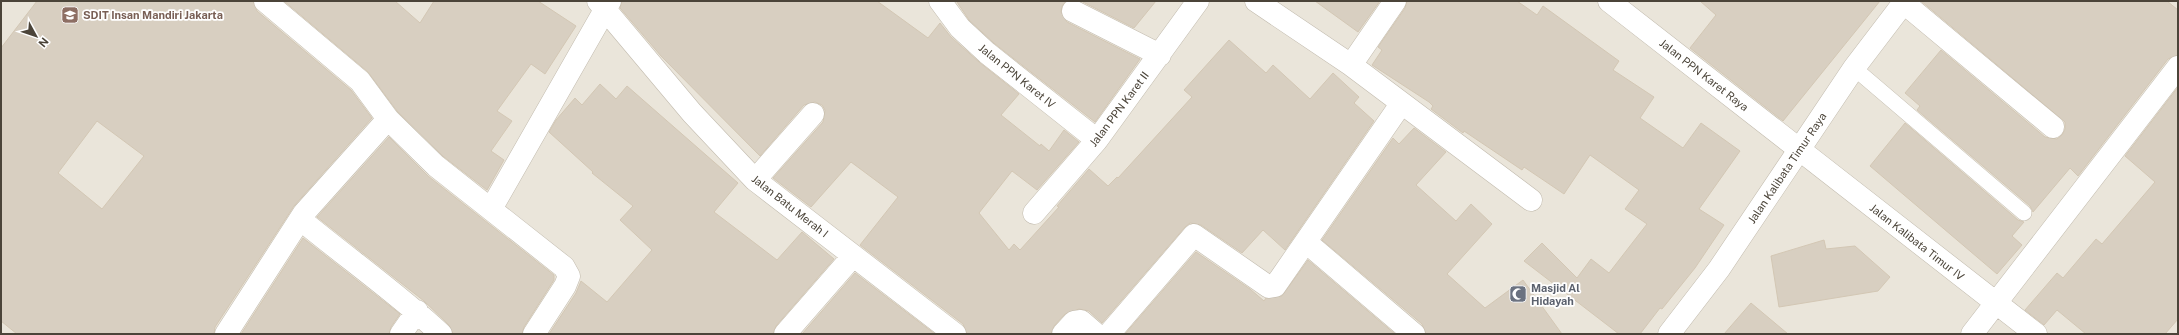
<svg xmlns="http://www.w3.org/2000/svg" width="2179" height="335" viewBox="0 0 2179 335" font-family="'Public Sans',sans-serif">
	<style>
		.residential { fill: #eae5da }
		.building { fill: #d8cfc1; stroke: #d3c7b4; fill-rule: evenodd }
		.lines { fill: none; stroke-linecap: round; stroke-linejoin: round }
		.service-casing { stroke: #c2bbae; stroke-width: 16 }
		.minor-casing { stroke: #c2bbae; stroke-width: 23 }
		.tertiary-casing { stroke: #c2bbae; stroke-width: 23 }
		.service { stroke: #fff; stroke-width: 15 }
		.minor { stroke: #fff; stroke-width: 22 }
		.tertiary { stroke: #fff; stroke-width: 22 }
		.labels { text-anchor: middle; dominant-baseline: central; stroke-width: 3.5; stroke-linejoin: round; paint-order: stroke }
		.education-label { font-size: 11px; font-weight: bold; fill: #785e54; stroke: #fff; text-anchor: start }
		.street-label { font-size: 11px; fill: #4b4439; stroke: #fff }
		.worship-label { font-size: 11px; font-weight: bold; fill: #5b616d; stroke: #fff; text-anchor: start }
	</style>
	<rect width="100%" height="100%" fill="#f6f3ec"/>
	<path class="residential" d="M1 1H2178V334H1Z"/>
	<path class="building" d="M37 1H253L257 11 351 90 372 118 294 206 215 327 214 334H17L1 321V48ZM97 121 144 156 102 209 58 173Z
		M284 1H395L420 23 434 1H538L576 26 545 74 531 64 497 111 512 121 491 151 504 160 487 190 444 157 397 111 368 72Z
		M622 1H877L928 38 940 23 951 37 979 62 1019 94 1001 115 1040 146 1041 144 1049 151 1064 130 1079 142 1037 190 1012 171 979 213 1009 250 1014 244 1020 250 1059 207 1057 206 1089 169 1108 186 1117 177 1118 178 1192 97 1184 90 1229 40 1266 73 1273 65 1310 99 1333 73 1359 97 1354 103 1374 121 1285 250 1263 230 1242 253 1201 225 1190 223 1185 227 1102 323 1089 311 1079 309 1065 314 1054 326 1051 334H967L963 324 860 245 898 197 851 162 811 207 773 178 823 122 825 110 822 105 815 102 804 105 760 156 661 56 620 8Z
		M958 1H1066L1062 6 1061 12 1067 22 1140 59 1095 122 995 44 969 20 957 2Z
		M1081 1H1156L1134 28Z
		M1315 1H1380L1358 32Z
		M1407 1H1517L1537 15 1543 6 1619 61 1613 70 1654 97 1640 118 1683 148 1701 123 1740 151 1699 209 1724 225 1695 268 1662 309 1660 308 1640 334H1619L1524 261 1542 243 1577 278 1591 259 1609 273 1647 224 1625 209 1639 190 1590 155 1564 194 1524 167 1522 170 1464 131 1463 133 1431 109 1433 106 1429 102 1372 65 1382 50 1378 47 1405 8Z
		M1700 1H1880L1783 121 1690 48 1716 15Z
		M1921 1H2167L2178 10V55L2168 59 2078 176 2070 168 2033 212 2030 206 1917 110 1920 106 1905 93 1941 50 2045 137 2057 139 2062 135 2065 129V122Z
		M600 84 616 99 627 86 738 183 714 212 777 260 802 232 834 259 776 326 773 334H549L576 293 581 281 607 302 652 250 620 220 633 206 592 173 593 172 549 132 556 120 575 98 582 105Z
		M2178 87V319L2165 334H2086L2057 310 2044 325 2025 310 2057 273 2063 278 2096 239 2102 244 2155 182 2125 156Z
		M1905 123 2018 220 2024 222 2012 236 2022 245 1997 274 1870 166Z
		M1414 128 1446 152 1416 185 1456 221 1471 204 1492 224 1447 274 1485 308 1523 280 1562 334H1426L1422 324 1322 240 1393 138 1399 144Z
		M389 137 428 176 554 275V280L524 327 522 334H453L449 325 424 301 317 217Z
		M303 238 400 314 391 327 389 334H241Z
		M1824 240 1826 249 1855 246 1890 277 1878 291 1779 307 1771 256Z
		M1196 252 1250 289 1264 301 1266 298 1282 296 1308 260 1395 334H1125Z
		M855 273 935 334H802Z
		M1751 303 1788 334H1724Z"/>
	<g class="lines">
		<defs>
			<path id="service" d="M1854 68 2024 213"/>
			<path id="minor" d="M265 1 360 81 388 119 436 166 564 267 569 276 565 286 534 334
				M598 1 692 113 755 180 955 334
				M940 1 960 28 987 53 1097 140
				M1256 1 1351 65 1531 200
				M1609 1 2036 334
				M1904 3 2053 127
				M1073 11 1160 55
				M1351 65 1395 1
				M755 180 813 114
				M491 209 610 1
				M1034 213 1097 140 1198 1
				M300 219C347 258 397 293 441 334
				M1306 242 1414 334
				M226 334 304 213 388 119
				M401 334 417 311
				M785 334 853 256
				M1063 334 1074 322 1081 321 1096 334
				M1109 334 1194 235 1269 287 1275 286 1401 104
				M1972 334 2178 67"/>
			<path id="tertiary" d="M1669 334 1719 269 1854 68 1905 1"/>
		</defs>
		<use href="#service" class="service-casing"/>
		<use href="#minor" class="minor-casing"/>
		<use href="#tertiary" class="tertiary-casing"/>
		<use href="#service" class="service"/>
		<use href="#minor" class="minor"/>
		<use href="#tertiary" class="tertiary"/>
	</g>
	<defs>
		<symbol id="school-square" viewBox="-11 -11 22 22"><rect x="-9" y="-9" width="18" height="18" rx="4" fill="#8d6e63" stroke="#fff"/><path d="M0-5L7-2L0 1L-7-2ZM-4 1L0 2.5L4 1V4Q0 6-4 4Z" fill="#fff"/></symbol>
		<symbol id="mosque-square" viewBox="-11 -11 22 22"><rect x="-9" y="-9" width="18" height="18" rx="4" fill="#6b7280" stroke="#fff"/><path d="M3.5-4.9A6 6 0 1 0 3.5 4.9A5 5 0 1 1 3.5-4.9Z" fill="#fff"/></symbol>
	</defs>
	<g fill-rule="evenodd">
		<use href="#school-square" x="60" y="5" width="20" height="20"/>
		<use href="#mosque-square" x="1508" y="284" width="20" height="20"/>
	</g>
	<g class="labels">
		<g class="education-label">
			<text x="83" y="15">SDIT Insan Mandiri Jakarta</text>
		</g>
		<g class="street-label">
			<text transform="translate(1704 75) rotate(38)">Jalan PPN Karet Raya</text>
			<text transform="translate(1017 76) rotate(39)">Jalan PPN Karet IV</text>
			<text transform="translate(1119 109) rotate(-53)">Jalan PPN Karet II</text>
			<text transform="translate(1787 168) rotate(-56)">Jalan Kalibata Timur Raya</text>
			<text transform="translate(790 206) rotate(38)">Jalan Batu Merah I</text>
			<text transform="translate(1917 242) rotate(38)">Jalan Kalibata Timur IV</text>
		</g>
		<g class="worship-label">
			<text x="1531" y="288">Masjid Al<tspan x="1531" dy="13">Hidayah</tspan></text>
		</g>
	</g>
	<rect width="2179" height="335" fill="none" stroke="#4b4439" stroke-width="4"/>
	<g transform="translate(36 36) rotate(130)" stroke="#ffffff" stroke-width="3" paint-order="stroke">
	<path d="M0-3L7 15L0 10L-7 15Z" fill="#4b4439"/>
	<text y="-6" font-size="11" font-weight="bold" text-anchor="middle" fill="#4b4439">N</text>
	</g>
</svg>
